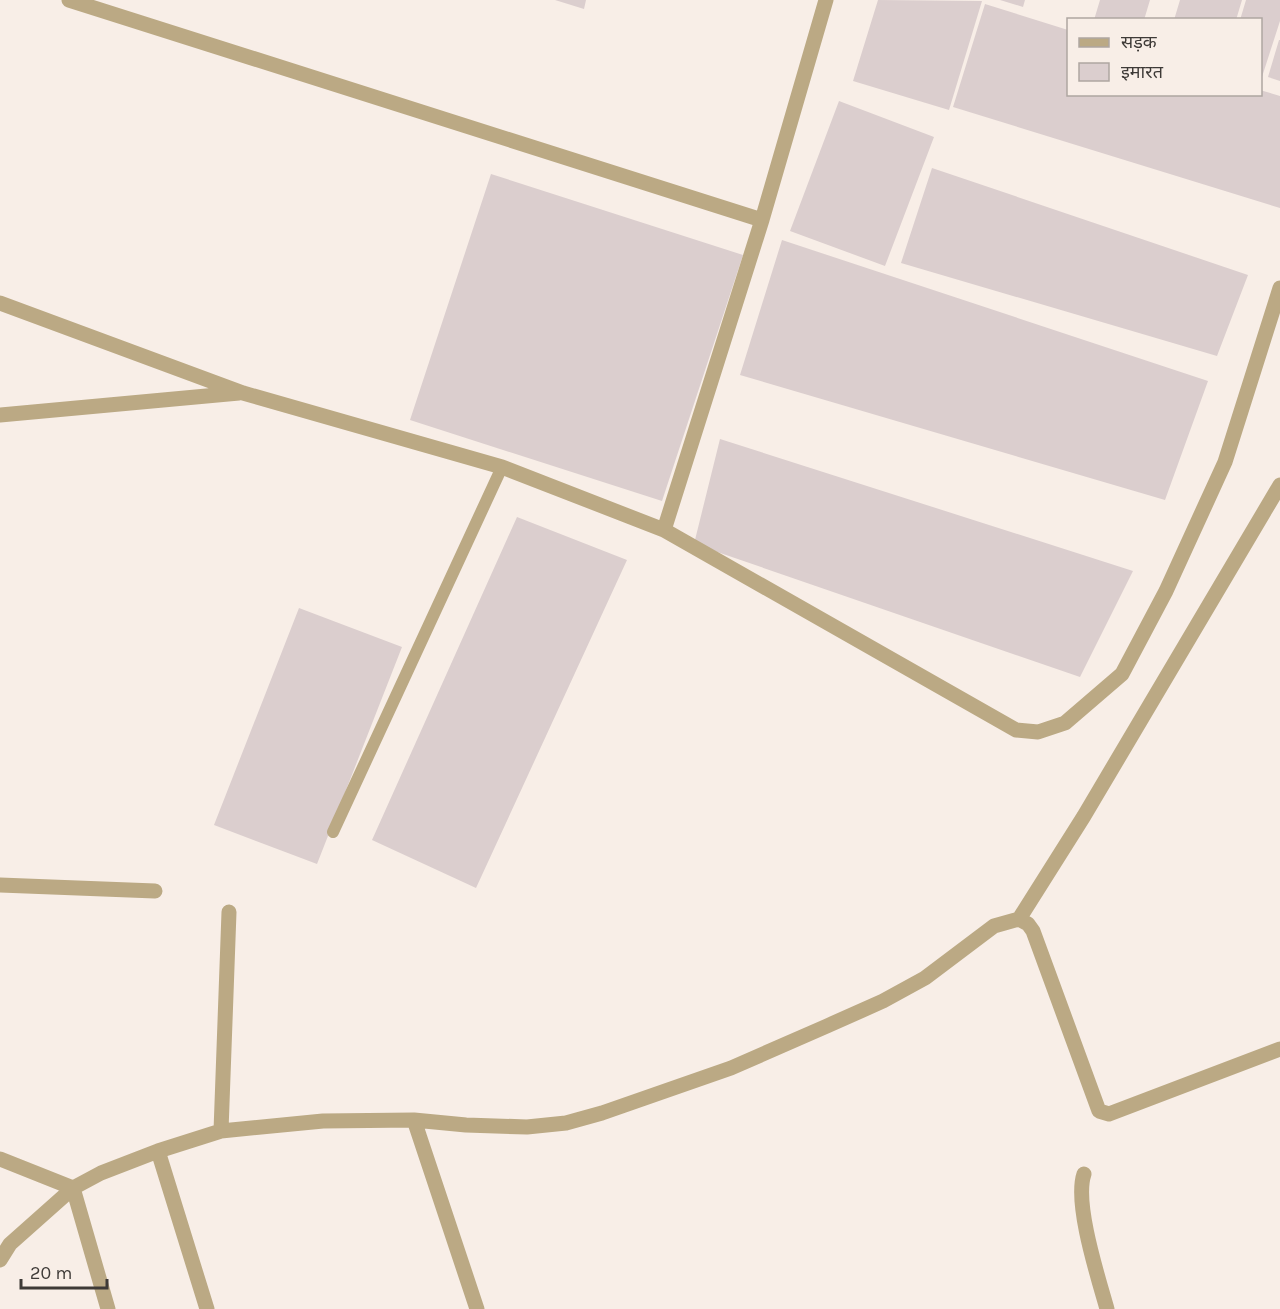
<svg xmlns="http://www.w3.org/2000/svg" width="1280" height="1309" viewBox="0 0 1280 1309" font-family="Karla,'Noto Sans Devanagari',sans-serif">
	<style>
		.building { fill: #dbcece }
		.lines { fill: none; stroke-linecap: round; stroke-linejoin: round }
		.service { stroke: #bba984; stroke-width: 12 }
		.minor { stroke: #bba984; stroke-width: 15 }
	</style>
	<rect width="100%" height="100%" fill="#f8eee7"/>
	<path class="building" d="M555 0H586L584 9Z
		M878 0 982 1 949 110 853 81Z
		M1000 0H1025L1023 7Z
		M1100 0H1150L1144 20H1094Z
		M1180 0H1242L1236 20H1174Z
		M1246 0H1280V21L1261 80 1260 20H1240Z
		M985 4 1068 30V94H1260V90L1280 96V208L953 107Z
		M1279 40H1280V81L1268 77Z
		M839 101 934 137 885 266 790 231Z
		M932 168 1248 275 1217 356 901 263Z
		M491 174 743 255 662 501 410 420Z
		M782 240 1208 381 1165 500 740 375Z
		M720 439 1133 571 1080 677 694 544Z
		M517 517 627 560 476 888 372 840Z
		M299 608 402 647 317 864 214 825Z"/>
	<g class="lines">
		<path class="service" d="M333 832 502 467"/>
		<path class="minor" d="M69 0 762 220
			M0 303 243 393 502 467 664 530 762 220 826 0
			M0 415 239 393
			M664 530 1016 730 1038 732 1065 723 1122 674 1166 591 1225 462 1280 288
			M0 885 155 891
			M1019 919 1084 816 1280 485
			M414 1120 477 1309
			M221 1131 229 912
			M158 1151 207 1309
			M0 1159 73 1188 108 1309
			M1084 1174C1074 1203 1098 1277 1107 1309
			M0 1260 10 1244 73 1188 101 1173 158 1151 221 1131 323 1121 414 1120 466 1125 527 1127 566 1123 602 1113 731 1068 827 1026 883 1001 925 978 994 926 1019 919 1028 924 1033 931 1099 1111 1109 1114 1280 1049"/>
	</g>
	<rect x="1067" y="18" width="195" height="78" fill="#f8eee7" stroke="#aea6a1" stroke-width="1.5"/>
	<rect x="1079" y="38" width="30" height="9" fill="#bba984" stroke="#aea6a1" stroke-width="1.5"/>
	<text x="1121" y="48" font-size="18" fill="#3e3a37">सड़क</text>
	<rect x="1079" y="63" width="30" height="18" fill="#dbcece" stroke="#aea6a1" stroke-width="1.5"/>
	<text x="1121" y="78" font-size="18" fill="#3e3a37">इमारत</text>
	<path d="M21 1279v9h86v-9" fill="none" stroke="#3e3a37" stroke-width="3"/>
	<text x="30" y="1279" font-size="18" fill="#3e3a37" stroke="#f8eee7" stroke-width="4.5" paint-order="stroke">20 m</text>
</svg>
